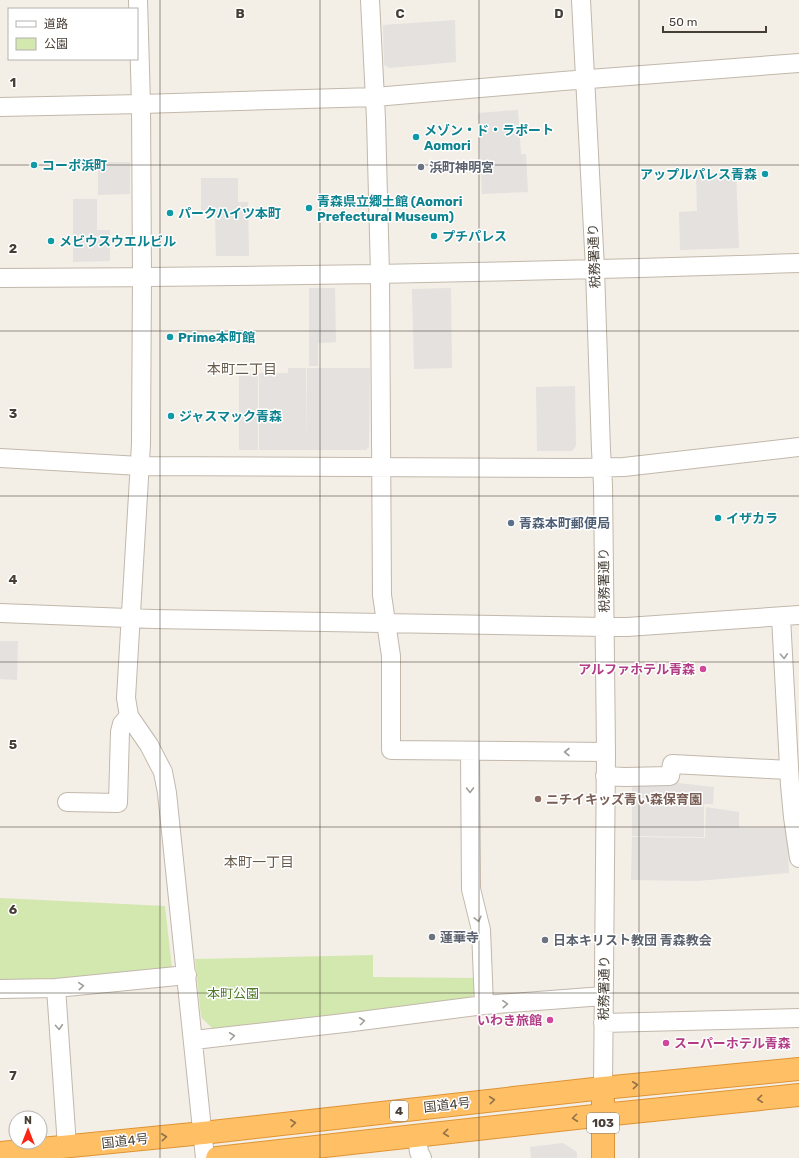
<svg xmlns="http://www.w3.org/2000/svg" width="799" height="1158" viewBox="0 0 799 1158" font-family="Rubik,'Noto Sans JP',sans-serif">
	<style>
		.green { fill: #d2e8ae }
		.parking { fill: #e4e1de }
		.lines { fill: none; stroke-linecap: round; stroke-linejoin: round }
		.minor-casing { stroke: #c2b8ab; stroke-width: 20 }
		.highway-casing { stroke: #df9334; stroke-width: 24 }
		.minor { stroke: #fff; stroke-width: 18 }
		.highway { stroke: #ffc065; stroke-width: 22 }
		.oneway { stroke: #a29e9a }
		.oneway2 { stroke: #907248 }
		.grid { fill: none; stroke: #463e35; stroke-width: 1; stroke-opacity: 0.55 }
		.culture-dot { fill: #0f9aa8; stroke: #fff; stroke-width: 1.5 }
		.worship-dot { fill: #6b7280; stroke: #fff; stroke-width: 1.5 }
		.service-dot { fill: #5c6f8a; stroke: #fff; stroke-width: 1.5 }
		.hotel-dot { fill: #d1479c; stroke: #fff; stroke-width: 1.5 }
		.education-dot { fill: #8d6e63; stroke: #fff; stroke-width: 1.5 }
		.labels { text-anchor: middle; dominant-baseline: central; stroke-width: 3; stroke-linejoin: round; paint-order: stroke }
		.shield { fill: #fff; stroke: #7e7872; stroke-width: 1 }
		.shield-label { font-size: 12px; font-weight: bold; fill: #463e35 }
		.culture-label { font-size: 13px; font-weight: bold; fill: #0d838f; stroke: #fff; text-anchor: start }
		.worship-label { font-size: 13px; font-weight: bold; fill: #5b616d; stroke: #fff; text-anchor: start }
		.street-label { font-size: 13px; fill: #463e35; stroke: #fff }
		.service-label { font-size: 13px; font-weight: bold; fill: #4e5e75; stroke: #fff; text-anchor: start }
		.hotel-label { font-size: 13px; font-weight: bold; fill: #b23c85; stroke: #fff; text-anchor: end }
		.education-label { font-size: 13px; font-weight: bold; fill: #785e54; stroke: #fff; text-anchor: start }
		.park-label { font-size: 13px; fill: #4d7828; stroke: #fff }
		.neighbourhood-label { font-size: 14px; fill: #695b4c; stroke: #fff }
		.grid-label { font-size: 13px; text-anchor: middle; font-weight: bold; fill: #463e35; stroke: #fff; stroke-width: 3; stroke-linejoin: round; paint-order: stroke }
	</style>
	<rect width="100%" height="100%" fill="#f3eee6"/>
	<path class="green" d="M0 898 165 906 172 968 77 978 0 982Z
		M373 955V977L476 978 477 991 466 1002 214 1030 201 1017 195 959Z"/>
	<path class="parking" d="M455 20 456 62 390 68 384 65 383 25Z
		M518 110 521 154H526L528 192 482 194 478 113Z
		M98 162H130V194L98 195Z
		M736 173 739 248 680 250 679 212 697 211 696 174Z
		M201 178H238V202H248L249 256H216L215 211H201Z
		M73 199H97V230H110V261L73 262Z
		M335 288 336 342 318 343V366H309V288Z
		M451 288 452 368 414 369 412 289Z
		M288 368H306V450H259V373H288Z
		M307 368H370L369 447 366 450H306Z
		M239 373H258V450H239Z
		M575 386 576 446 572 451H537L536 387Z
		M0 641H18L17 680 0 679Z
		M632 781 669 782 714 787 713 804H704V837L632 836Z
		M706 807 739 812V828H787L789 873 697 881 631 880 632 837 705 838Z
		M563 1143 577 1152V1158H531L530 1147Z"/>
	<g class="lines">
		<defs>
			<path id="minor" d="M138 0 141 104 142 277 141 444 126 698 129 716 149 745 163 772 167 793 205 1158
				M370 0 376 119 380 274 382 595 391 656V750L606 752
				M581 0 595 269 601 450 603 485 606 752 603 1088
				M0 107 141 104 375 97 563 81 799 63
				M0 278C266 277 533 272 799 263
				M0 458 140 466 580 468 624 467 799 447
				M0 613 153 619 605 627H627L799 615
				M781 617 790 785 793 817 799 858
				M470 751 471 889 481 930 484 1005
				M605 776 625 777 670 776 672 764 789 770
				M67 802 118 803 120 732 122 724 129 716
				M56 988 67 1146
				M0 989 56 988 187 975
				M603 1023 799 1018
				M194 1040 353 1022 484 1005 603 996
				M417 1136 419 1152 422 1158"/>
			<path id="highway" d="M0 1153 203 1133 603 1088 799 1069
				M217 1158 603 1115 799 1095
				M603 1158V1101"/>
		</defs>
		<use href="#minor" class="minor-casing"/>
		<use href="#highway" class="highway-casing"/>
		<use href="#minor" class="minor"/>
		<use href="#highway" class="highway"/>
	</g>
	<defs><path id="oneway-chevron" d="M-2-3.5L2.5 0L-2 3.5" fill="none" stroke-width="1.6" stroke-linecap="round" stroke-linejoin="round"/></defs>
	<g class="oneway">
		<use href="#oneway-chevron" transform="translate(784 656) rotate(87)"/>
		<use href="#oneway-chevron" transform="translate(567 752) rotate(-180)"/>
		<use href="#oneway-chevron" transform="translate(470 790) rotate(89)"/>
		<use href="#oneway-chevron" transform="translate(478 919) rotate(76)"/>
		<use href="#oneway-chevron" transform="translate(81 986) rotate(-5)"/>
		<use href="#oneway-chevron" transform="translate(505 1004) rotate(-4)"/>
		<use href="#oneway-chevron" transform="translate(362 1021) rotate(-7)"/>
		<use href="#oneway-chevron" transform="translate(59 1027) rotate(86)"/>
		<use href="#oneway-chevron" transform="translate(232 1036) rotate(-7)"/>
	</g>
	<g class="oneway2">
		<use href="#oneway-chevron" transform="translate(635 1085) rotate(-6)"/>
		<use href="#oneway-chevron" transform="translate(760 1099) rotate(174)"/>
		<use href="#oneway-chevron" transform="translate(492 1100) rotate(-6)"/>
		<use href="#oneway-chevron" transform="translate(575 1118) rotate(173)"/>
		<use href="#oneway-chevron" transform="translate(293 1123) rotate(-6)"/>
		<use href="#oneway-chevron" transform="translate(446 1133) rotate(174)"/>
		<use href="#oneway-chevron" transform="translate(164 1137) rotate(-6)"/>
	</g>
	<path class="grid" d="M160 0V1158M320 0V1158M479 0V1158M639 0V1158M0 165H799M0 331H799M0 496H799M0 662H799M0 827H799M0 993H799"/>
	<g class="culture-dot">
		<circle cx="416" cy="137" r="4"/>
		<circle cx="34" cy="165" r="4"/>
		<circle cx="765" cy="174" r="4"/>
		<circle cx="309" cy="208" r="4"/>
		<circle cx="170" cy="213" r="4"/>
		<circle cx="434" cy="236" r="4"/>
		<circle cx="51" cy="241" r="4"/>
		<circle cx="170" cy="337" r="4"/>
		<circle cx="171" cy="416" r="4"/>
		<circle cx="718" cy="518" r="4"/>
	</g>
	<g class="worship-dot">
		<circle cx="421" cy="167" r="4"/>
		<circle cx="432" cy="937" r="4"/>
		<circle cx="545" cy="940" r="4"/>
	</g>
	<circle class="service-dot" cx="511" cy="523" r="4"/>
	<g class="hotel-dot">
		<circle cx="703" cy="669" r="4"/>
		<circle cx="550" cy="1020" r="4"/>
		<circle cx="666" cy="1043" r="4"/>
	</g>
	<circle class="education-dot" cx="538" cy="799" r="4"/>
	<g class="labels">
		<g class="shield">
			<rect x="390" y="1101" width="18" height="20" rx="3"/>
			<rect x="587" y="1113" width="32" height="20" rx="3"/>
		</g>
		<g class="shield-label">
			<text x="399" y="1111">4</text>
			<text x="603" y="1123">103</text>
		</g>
		<g class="culture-label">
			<text x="424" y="130">メゾン・ド・ラポート<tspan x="424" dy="15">Aomori</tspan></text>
			<text x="42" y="165">コーポ浜町</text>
			<text x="757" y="174" text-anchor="end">アップルパレス青森</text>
			<text x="317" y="201">青森県立郷土館 (Aomori<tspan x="317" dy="15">Prefectural Museum)</tspan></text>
			<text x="178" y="213">パークハイツ本町</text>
			<text x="442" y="236">プチパレス</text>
			<text x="59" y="241">メビウスウエルビル</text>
			<text x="178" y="337">Prime本町館</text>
			<text x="179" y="416">ジャスマック青森</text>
			<text x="726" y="518">イザカラ</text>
		</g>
		<g class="worship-label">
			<text x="429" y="167">浜町神明宮</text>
			<text x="440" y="937">蓮華寺</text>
			<text x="553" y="940">日本キリスト教団 青森教会</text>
		</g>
		<g class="street-label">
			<text transform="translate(594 256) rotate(-92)">税務署通り</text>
			<text transform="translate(604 580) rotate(-91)">税務署通り</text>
			<text transform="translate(604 988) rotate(-89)">税務署通り</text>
			<text transform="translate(447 1105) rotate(-6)">国道4号</text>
			<text transform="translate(125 1141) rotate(-6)">国道4号</text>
		</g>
		<g class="service-label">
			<text x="519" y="523">青森本町郵便局</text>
		</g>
		<g class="hotel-label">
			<text x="695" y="669">アルファホテル青森</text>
			<text x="542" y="1020">いわき旅館</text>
			<text x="674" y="1043" text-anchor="start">スーパーホテル青森</text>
		</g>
		<g class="education-label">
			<text x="546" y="799">ニチイキッズ青い森保育園</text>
		</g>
		<g class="park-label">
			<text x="233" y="993">本町公園</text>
		</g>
		<g class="neighbourhood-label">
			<text x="242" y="369">本町二丁目</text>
			<text x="259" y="862">本町一丁目</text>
		</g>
	</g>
	<g class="grid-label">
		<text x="240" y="18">B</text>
		<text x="400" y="18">C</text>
		<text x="559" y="18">D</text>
		<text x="13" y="87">1</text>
		<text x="13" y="253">2</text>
		<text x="13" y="418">3</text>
		<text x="13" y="584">4</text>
		<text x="13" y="749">5</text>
		<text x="13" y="914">6</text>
		<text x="13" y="1080">7</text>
	</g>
	<rect x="8" y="8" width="130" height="52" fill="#ffffff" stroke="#b5b2ae"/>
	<rect x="16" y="21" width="20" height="6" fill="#ffffff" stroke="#b5b2ae"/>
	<text x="44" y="28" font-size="12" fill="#463e35">道路</text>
	<rect x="16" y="38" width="20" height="12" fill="#d2e8ae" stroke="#b5b2ae"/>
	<text x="44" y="48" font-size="12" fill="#463e35">公園</text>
	<g transform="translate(28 1130)"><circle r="19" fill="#ffffff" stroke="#b5b2ae"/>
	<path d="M0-3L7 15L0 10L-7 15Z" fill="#fc2514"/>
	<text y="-6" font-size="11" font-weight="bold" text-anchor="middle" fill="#463e35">N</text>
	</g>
	<path d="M663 26v6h103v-6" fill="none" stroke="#463e35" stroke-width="2"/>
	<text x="669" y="26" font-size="12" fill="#463e35" stroke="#ffffff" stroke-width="3" paint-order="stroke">50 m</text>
</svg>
